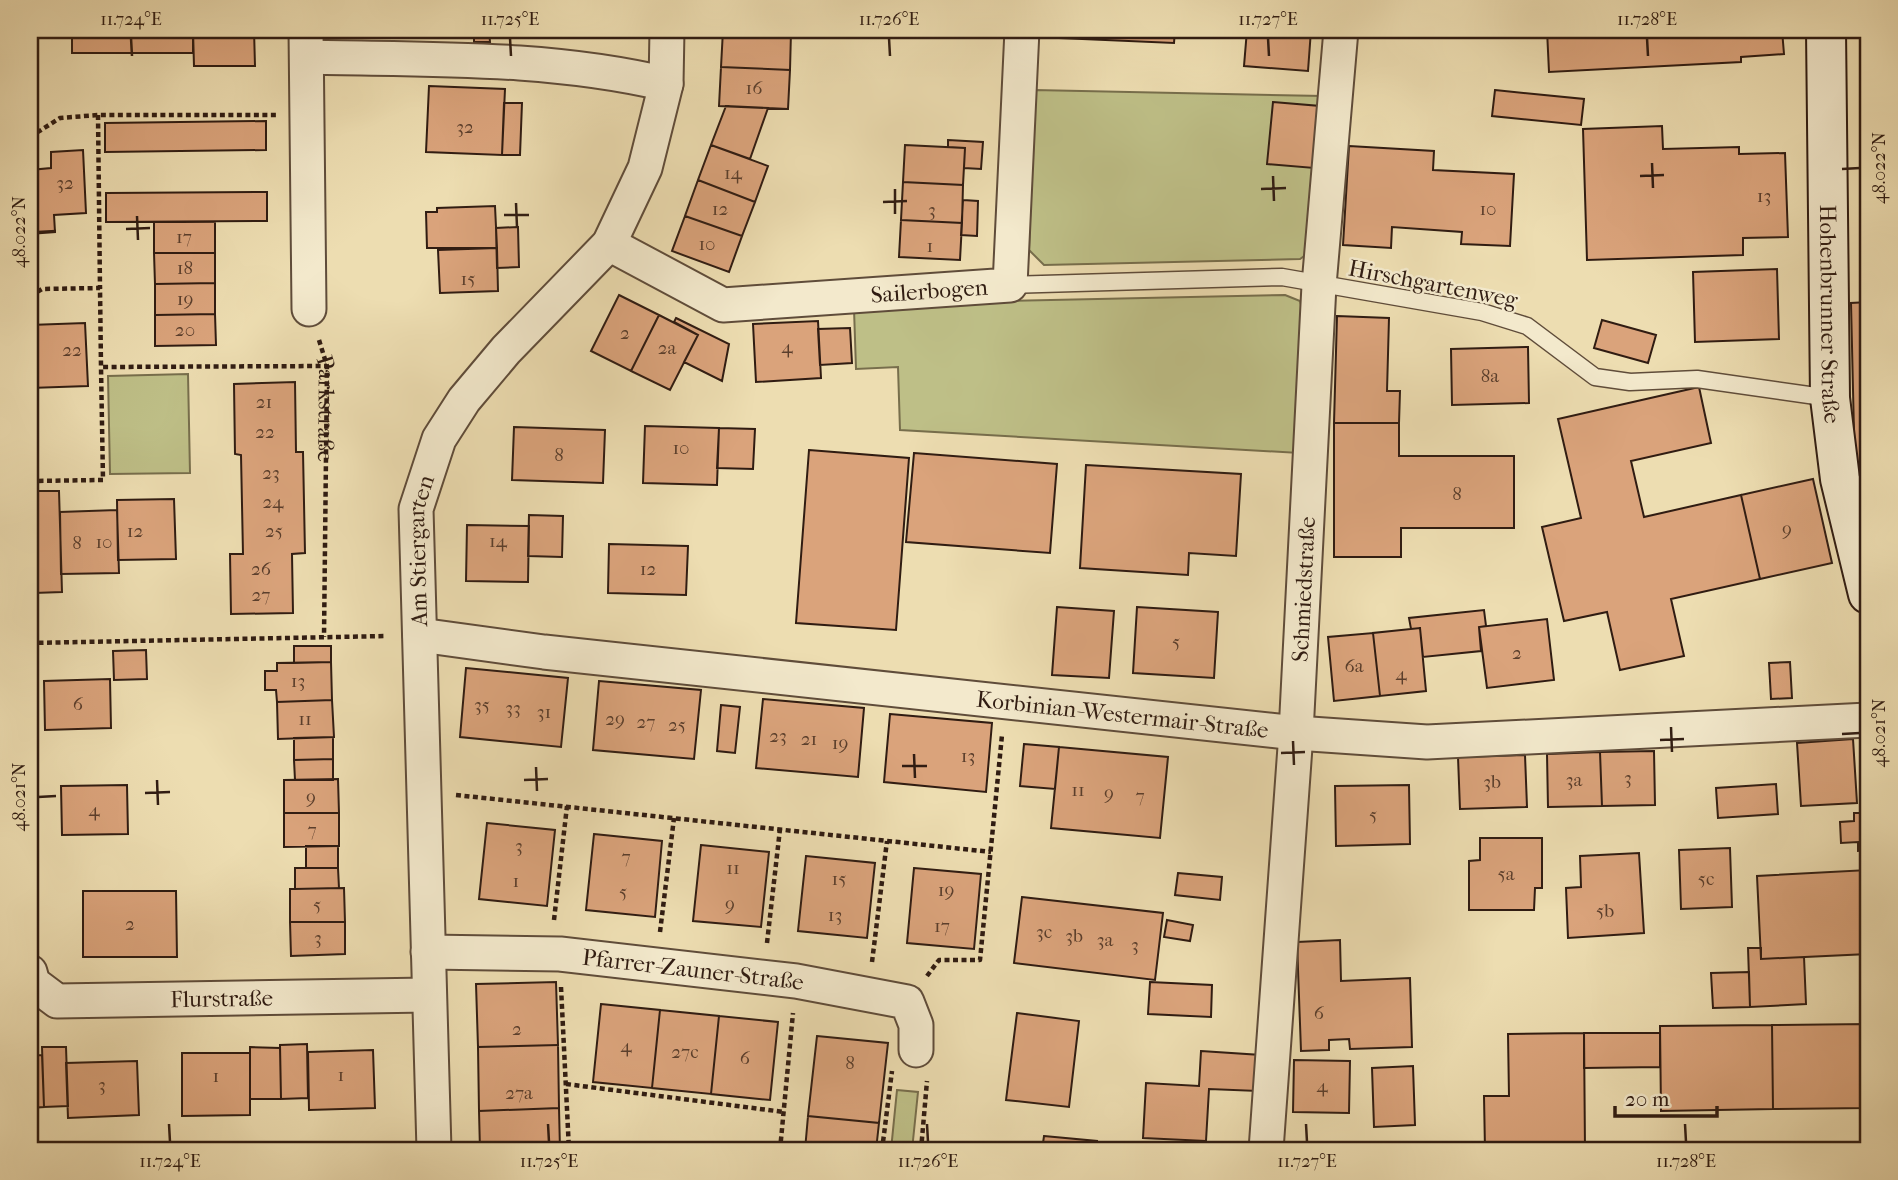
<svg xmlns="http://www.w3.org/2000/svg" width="1898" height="1180" viewBox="0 0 1898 1180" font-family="'IM FELL French Canon',serif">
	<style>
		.green { fill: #bebf87; stroke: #776e4c; stroke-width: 2 }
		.building { fill: #daa37b; stroke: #301c12; stroke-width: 2 }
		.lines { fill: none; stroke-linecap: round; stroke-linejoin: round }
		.lane-casing { stroke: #5f4c3a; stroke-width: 19 }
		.street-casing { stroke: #5f4c3a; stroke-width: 37 }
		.secondary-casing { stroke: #301c12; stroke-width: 42 }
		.path { stroke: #301c12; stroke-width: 4.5; stroke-dasharray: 5 3.5; stroke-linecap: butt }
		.lane { stroke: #f3e9cc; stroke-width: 16 }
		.street { stroke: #f3e9cc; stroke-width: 33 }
		.secondary { stroke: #f3e9cc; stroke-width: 38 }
		.ticks { fill: none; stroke: #301c12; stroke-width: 2.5 }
		.labels { text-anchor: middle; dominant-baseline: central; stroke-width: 5; stroke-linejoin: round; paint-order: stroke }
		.number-label { font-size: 19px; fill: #5a3e2c }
		.street-label { font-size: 23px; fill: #301c12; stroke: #f3e9cc }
		.neatline { fill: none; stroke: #301c12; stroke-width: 2.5 }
		.ticks-label { font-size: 18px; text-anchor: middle; fill: #301c12 }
	</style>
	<rect width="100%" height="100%" fill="#edddb1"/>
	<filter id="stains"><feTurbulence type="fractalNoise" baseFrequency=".00286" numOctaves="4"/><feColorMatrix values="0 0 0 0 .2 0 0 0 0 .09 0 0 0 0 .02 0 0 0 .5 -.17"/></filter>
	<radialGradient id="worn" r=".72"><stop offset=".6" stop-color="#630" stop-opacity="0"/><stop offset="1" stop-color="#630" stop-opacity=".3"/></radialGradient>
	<path class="green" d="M1034 90 1323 96 1314 249 1300 259 1044 265 1029 250Z
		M1285 295 1300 301 1305 320 1299 453 900 430 898 367 856 369 854 309 1007 301Z
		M188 374 190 473 110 474 108 376Z
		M897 1090 918 1092 912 1150H891Z"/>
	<path class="building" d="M30 30 34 84 30 85Z
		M72 30H193V53H72Z
		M193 30H254L255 66H194Z
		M474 30H489L490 42H474Z
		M564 30H607V37L564 36Z
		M723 30 791 32 790 70 721 67Z
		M1061 30H1175L1174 43 1060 38Z
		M1247 30H1311L1308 71 1244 66Z
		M1547 30H1782L1784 54 1741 57V62L1549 72Z
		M1865 30H1868V86Z
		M721 67 790 70 788 109 719 106Z
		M429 86 505 89 502 155 426 152Z
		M1495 90 1584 99 1581 125 1492 116Z
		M1273 102 1320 106 1314 168 1267 164Z
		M504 103H522L520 155H502Z
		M726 106 768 108 750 159 711 145Z
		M266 121V150L105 152V123Z
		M1662 126 1663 149 1739 147V154L1785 153 1788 237 1743 238V255L1587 260 1583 129Z
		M948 140 983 142 981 169 964 168 965 148 948 147Z
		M711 145 768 166 755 202 698 180Z
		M905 145 965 148 963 185 903 182Z
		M1349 146 1434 151 1433 170 1514 174 1510 246 1461 244 1462 232 1392 227 1391 248 1343 245Z
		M83 150 86 213 54 215 55 232 30 234V170L51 168V152Z
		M698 180 755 202 742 236 685 216Z
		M903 182 963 185 962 223 901 220Z
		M267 192V221L106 222V193Z
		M963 200 978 201 977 236 961 235Z
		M495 206 497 248H427L426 212H437V208Z
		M685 216 742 236 729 272 672 251Z
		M901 220 962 223 960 260 899 257Z
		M154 222H215V253H154Z
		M518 227 519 267 497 268 496 228Z
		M497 248 498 291 440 293 438 250Z
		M154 253H215V283L155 284Z
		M1777 269 1779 339 1695 342 1693 272Z
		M215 283V314L155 315V284Z
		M619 295 659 315 631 371 591 351Z
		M1868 302V475L1855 476 1851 303Z
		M215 314 216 345 155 346V315Z
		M659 315 698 335 670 390 631 371Z
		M1337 316 1389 318 1387 391H1400L1399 423H1334Z
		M676 318 729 344 722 381 684 362 698 335 674 322Z
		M1602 320 1656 335 1648 363 1594 348Z
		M818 321 821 378 756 382 753 324Z
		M85 323 88 386 30 388V325Z
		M850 328 852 363 820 365 818 329Z
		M1528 347 1529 403 1452 405 1451 349Z
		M295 382 296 452H303L305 553 292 554 293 613 231 614 230 554H243L241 455 235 454 234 384Z
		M1699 387 1711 443 1631 461 1644 517 1741 495 1760 579 1671 599 1684 656 1620 670 1607 612 1564 621 1542 527 1581 518 1558 419Z
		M1334 423H1399V456H1514V528H1401V557H1334Z
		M645 426 719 428 717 485 643 483Z
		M514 427 605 430 603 483 512 480Z
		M719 428 755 429 753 469 717 468Z
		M809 450 909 458 896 630 796 623Z
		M914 453 1057 464 1050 553 906 542Z
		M1086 465 1241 474 1236 556 1189 553 1188 575 1080 568Z
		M1813 479 1832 563 1760 579 1741 495Z
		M31 491H59L62 592 34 593Z
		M174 499 176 559 118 560 117 500Z
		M117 510 119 573 61 574 60 512Z
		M529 515 563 516 562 557 528 556Z
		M467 525 529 526 528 582 466 581Z
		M609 544 688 546 686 595 608 593Z
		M1057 607 1114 611 1109 678 1052 675Z
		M1137 607 1218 612 1214 678 1133 673Z
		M1484 610 1486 626 1479 627 1481 651 1423 657 1420 628 1411 629 1409 618Z
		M1547 619 1554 680 1487 688 1479 627Z
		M1420 628 1426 691 1380 696 1373 633Z
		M1373 633 1380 696 1334 701 1328 637Z
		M294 646H331V662L294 663Z
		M146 650 147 679 114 680 113 651Z
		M331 662 332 700 277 702 276 690H265V671H277V663Z
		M1790 662 1792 698 1771 699 1769 663Z
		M466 668 568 678 561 747 460 737Z
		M110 679 111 728 45 730 44 681Z
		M599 681 701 690 694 759 593 750Z
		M763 699 864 708 858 777 756 768Z
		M332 700 334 737 278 739 277 702Z
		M721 705 740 707 735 753 717 751Z
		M890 714 992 723 986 792 884 782Z
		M333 737V759L294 760V738Z
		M1853 739 1857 803 1801 806 1797 743Z
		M1024 744 1059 747 1055 789 1020 786Z
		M1059 747 1168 757 1160 838 1051 828Z
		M1654 751 1655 805 1602 806 1600 752Z
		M1600 752 1602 806 1548 807 1547 754Z
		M1525 755 1527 807 1460 809 1458 757Z
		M333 759V780H295L294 760Z
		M338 779 339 813H284V780Z
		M1776 784 1778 814 1718 818 1716 788Z
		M127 785 128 834 62 835 61 786Z
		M1409 785 1410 844 1336 846 1335 786Z
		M284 813H339V846L284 847Z
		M1854 813H1868V850L1858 851V842L1841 843 1840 822 1854 821Z
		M487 823 555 830 547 906 479 899Z
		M594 834 662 841 655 917 586 910Z
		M1480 838H1542V888H1535L1534 910H1469V861L1480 860Z
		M701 845 769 852 761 927 693 921Z
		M306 846H338V868H306Z
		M1730 848 1732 907 1681 909 1679 850Z
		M1639 853 1644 933 1568 938 1566 888 1581 887 1580 856Z
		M806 856 875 863 867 938 798 931Z
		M295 868H338L339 888 295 889Z
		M914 868 981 874 974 949 907 943Z
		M1868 870V954L1761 959 1757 876Z
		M1178 873 1222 877 1220 900 1175 895Z
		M344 888 345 922H290V889Z
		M83 891H176L177 957H83Z
		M1022 897 1163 913 1155 980 1014 963Z
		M1167 920 1193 925 1190 941 1164 937Z
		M290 922H345V954L291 956Z
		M1340 940 1341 981 1410 978 1412 1047 1350 1049 1349 1039 1329 1040V1050L1301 1051 1297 942Z
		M1748 948H1761V959L1804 957 1806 1004 1750 1007Z
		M1749 972 1750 1007 1713 1008 1711 973Z
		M556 982 558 1045 478 1047 476 984Z
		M1150 982 1212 985 1211 1017 1148 1014Z
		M601 1004 660 1010 652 1088 593 1082Z
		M660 1010 719 1016 711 1094 652 1088Z
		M1017 1013 1079 1021 1069 1107 1006 1100Z
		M719 1016 778 1022 770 1100 711 1094Z
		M1868 1024V1108L1773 1109 1772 1025Z
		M1772 1025 1773 1109 1661 1111 1660 1026Z
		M1584 1033 1585 1150H1485L1484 1096H1509L1508 1034Z
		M1584 1033H1660V1067L1584 1068Z
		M817 1036 888 1043 879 1123 808 1116Z
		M307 1044 308 1098 281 1099 280 1045Z
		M558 1045 559 1108 479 1111 478 1047Z
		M42 1047H66L68 1106 44 1107Z
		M250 1047 280 1048 281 1099H250Z
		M373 1050 375 1108 309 1110 308 1052Z
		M1201 1051 1261 1055 1258 1091 1209 1089 1206 1141 1143 1138 1146 1083 1199 1086Z
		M182 1053H250V1115L182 1116Z
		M42 1055 44 1107 30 1108V1056Z
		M1294 1060 1350 1061 1349 1113 1293 1112Z
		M137 1061 139 1115 68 1118 66 1063Z
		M1413 1066 1415 1125 1374 1127 1372 1068Z
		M559 1108 560 1150H480L479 1111Z
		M808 1116 879 1123 876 1150H805Z
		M1044 1136 1097 1141 1096 1150H1042Z"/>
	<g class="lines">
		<defs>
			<path id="lane" d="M1010 285 1282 277 1482 312 1527 326 1595 377 1630 382 1697 379 1830 398"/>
			<g id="street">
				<path d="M306 30 309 309"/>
				<path d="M307 57C427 60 548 56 666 84"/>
				<path id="s2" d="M609 244 723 305 1010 285 1022 30"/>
				<path id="s3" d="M420 635 544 652 1296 733 1427 742 1868 720"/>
				<path id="s4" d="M428 952 560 954 796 981 907 1002 916 1025V1050"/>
				<path id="s5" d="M30 972 33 983 57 1001 428 995"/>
				<path id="s6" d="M434 1150 416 509 439 439 464 400 506 350 609 244 645 168 666 84 667 30"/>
				<path id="s7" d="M1266 1150 1296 733 1319 285 1341 30"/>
			</g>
			<g id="secondary">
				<path id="s8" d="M1826 30 1830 398 1840 479 1868 594"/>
			</g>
		</defs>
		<use href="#lane" class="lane-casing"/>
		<use href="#street" class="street-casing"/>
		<use href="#secondary" class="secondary-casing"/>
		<g class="path">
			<path d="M98 115 100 288"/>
			<path d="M30 137 60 118 98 115H276"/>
			<path d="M30 296 42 289 100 288 101 367 327 366"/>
			<path id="s1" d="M319 340 327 366 324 637"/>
			<path d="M30 481 103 480 101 367"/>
			<path d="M30 643 386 636"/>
			<path d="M456 795 991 852"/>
			<path d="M554 920 567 806"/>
			<path d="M660 932 674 818"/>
			<path d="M767 943 780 829"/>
			<path d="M872 962 887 841"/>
			<path d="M927 976 939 960H980L1002 735"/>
			<path d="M561 987 569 1150"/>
			<path d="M566 1084 784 1112"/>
			<path d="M569 1145 603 1150"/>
			<path d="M780 1150 793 1013"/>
			<path d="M882 1150 892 1071"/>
			<path d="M921 1150 927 1081"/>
		</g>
		<use href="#lane" class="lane"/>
		<use href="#street" class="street"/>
		<use href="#secondary" class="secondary"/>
	</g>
	<path class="ticks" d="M131 38 132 56M510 38 511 56M889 38 890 56M1268 38 1269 56M1647 38 1648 56M1652 163 1653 188M1842 169 1860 168M1273 176 1274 201M1640 176 1664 175M895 189V214M1261 189 1286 188M883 202 907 201M516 203 517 227M504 215H529M137 216 138 240M126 229 150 228M38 232 56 231M1671 727 1672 752M1842 734 1860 733M1660 740 1684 739M1293 741 1294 765M1281 753 1305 752M914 754 915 778M902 766H927M536 767 537 791M157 780 158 805M524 780 548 779M145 793 170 792M38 797 56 796M169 1124 170 1142M548 1124 549 1142M927 1124 928 1142M1306 1124 1307 1142M1685 1124 1686 1142"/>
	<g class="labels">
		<g class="number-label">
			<text x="754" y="88">16</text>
			<text x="465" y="127">32</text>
			<text x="733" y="173">14</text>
			<text x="65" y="183">32</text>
			<text x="1764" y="196">13</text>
			<text x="720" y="209">12</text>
			<text x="1488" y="209">10</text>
			<text x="932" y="210">3</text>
			<text x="184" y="237">17</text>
			<text x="707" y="244">10</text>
			<text x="930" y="246">1</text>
			<text x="185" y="268">18</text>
			<text x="468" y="279">15</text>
			<text x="185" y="299">19</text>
			<text x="185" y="330">20</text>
			<text x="625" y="333">2</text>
			<text x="787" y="347">4</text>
			<text x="667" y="348">2a</text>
			<text x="72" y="350">22</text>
			<text x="1490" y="376">8a</text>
			<text x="264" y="402">21</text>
			<text x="265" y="432">22</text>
			<text x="681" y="448">10</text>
			<text x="559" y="455">8</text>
			<text x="271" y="473">23</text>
			<text x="1457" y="494">8</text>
			<text x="273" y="502">24</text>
			<text x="1787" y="529">9</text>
			<text x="135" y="531">12</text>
			<text x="274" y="531">25</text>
			<text x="498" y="541">14</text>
			<text x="104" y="542">10</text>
			<text x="77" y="543">8</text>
			<text x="261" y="569">26</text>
			<text x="648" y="569">12</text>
			<text x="261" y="595">27</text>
			<text x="1176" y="642">5</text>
			<text x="1517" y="653">2</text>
			<text x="1354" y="666">6a</text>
			<text x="1401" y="674">4</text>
			<text x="298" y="681">13</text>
			<text x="78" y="704">6</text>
			<text x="482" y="705">35</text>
			<text x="513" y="708">33</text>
			<text x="544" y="712">31</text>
			<text x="305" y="719">11</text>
			<text x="615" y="719">29</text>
			<text x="646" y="722">27</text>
			<text x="677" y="725">25</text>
			<text x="778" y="736">23</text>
			<text x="809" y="739">21</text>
			<text x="840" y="743">19</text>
			<text x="968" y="756">13</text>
			<text x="1628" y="778">3</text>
			<text x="1574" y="780">3a</text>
			<text x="1492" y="782">3b</text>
			<text x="1078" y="790">11</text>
			<text x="1109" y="793">9</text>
			<text x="1140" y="796">7</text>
			<text x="311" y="797">9</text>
			<text x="94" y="810">4</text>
			<text x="1373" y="815">5</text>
			<text x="312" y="830">7</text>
			<text x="519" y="846">3</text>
			<text x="626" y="857">7</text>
			<text x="733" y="868">11</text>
			<text x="1506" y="874">5a</text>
			<text x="839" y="879">15</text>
			<text x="1706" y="879">5c</text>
			<text x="516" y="881">1</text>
			<text x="946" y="890">19</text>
			<text x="623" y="892">5</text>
			<text x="730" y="904">9</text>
			<text x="317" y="905">5</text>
			<text x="1605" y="911">5b</text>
			<text x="835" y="915">13</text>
			<text x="130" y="924">2</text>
			<text x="942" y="926">17</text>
			<text x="1044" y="932">3c</text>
			<text x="1074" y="936">3b</text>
			<text x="318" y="938">3</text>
			<text x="1105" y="940">3a</text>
			<text x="1135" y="945">3</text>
			<text x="1319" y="1013">6</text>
			<text x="517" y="1029">2</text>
			<text x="626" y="1046">4</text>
			<text x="685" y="1052">27c</text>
			<text x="745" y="1058">6</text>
			<text x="850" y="1063">8</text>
			<text x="341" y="1075">1</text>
			<text x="216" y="1076">1</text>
			<text x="102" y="1085">3</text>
			<text x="1322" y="1086">4</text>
			<text x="519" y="1093">27a</text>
		</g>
		<g class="street-label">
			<text transform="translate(1433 284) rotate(11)">Hirschgartenweg</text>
			<text stroke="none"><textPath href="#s2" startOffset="336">Sailerbogen</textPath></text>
			<text stroke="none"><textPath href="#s8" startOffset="284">Hohenbrunner Straße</textPath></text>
			<text stroke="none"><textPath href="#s1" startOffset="70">Parkstraße</textPath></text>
			<text stroke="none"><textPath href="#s6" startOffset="600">Am Stiergarten</textPath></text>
			<text stroke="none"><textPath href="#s7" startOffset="562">Schmiedstraße</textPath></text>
			<text stroke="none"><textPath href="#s3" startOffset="707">Korbinian-Westermair-Straße</textPath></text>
			<text stroke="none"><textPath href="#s4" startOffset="266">Pfarrer-Zauner-Straße</textPath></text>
			<text stroke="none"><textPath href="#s5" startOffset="206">Flurstraße</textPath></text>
		</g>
	</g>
	<rect width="1898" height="1180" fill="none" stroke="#edddb1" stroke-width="77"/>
	<path d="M1615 1106v10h102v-10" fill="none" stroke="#301c12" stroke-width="3.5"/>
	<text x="1625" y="1106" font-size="21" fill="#301c12" stroke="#f3e9cc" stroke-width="5" paint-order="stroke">20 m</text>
	<rect x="38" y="38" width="1822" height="1104" class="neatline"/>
	<g class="ticks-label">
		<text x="131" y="25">11.724°E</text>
		<text x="510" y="25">11.725°E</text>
		<text x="889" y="25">11.726°E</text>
		<text x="1268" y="25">11.727°E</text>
		<text x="1647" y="25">11.728°E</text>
		<text transform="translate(1879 168) rotate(-90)" y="6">48.022°N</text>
		<text transform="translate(19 232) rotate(-90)" y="6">48.022°N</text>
		<text transform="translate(1879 733) rotate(-90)" y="6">48.021°N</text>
		<text transform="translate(19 797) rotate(-90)" y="6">48.021°N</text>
		<text x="170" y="1167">11.724°E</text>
		<text x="549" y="1167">11.725°E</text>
		<text x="928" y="1167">11.726°E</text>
		<text x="1307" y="1167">11.727°E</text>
		<text x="1686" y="1167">11.728°E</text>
	</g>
	<rect width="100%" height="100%" filter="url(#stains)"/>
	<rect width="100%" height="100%" fill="url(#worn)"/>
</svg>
